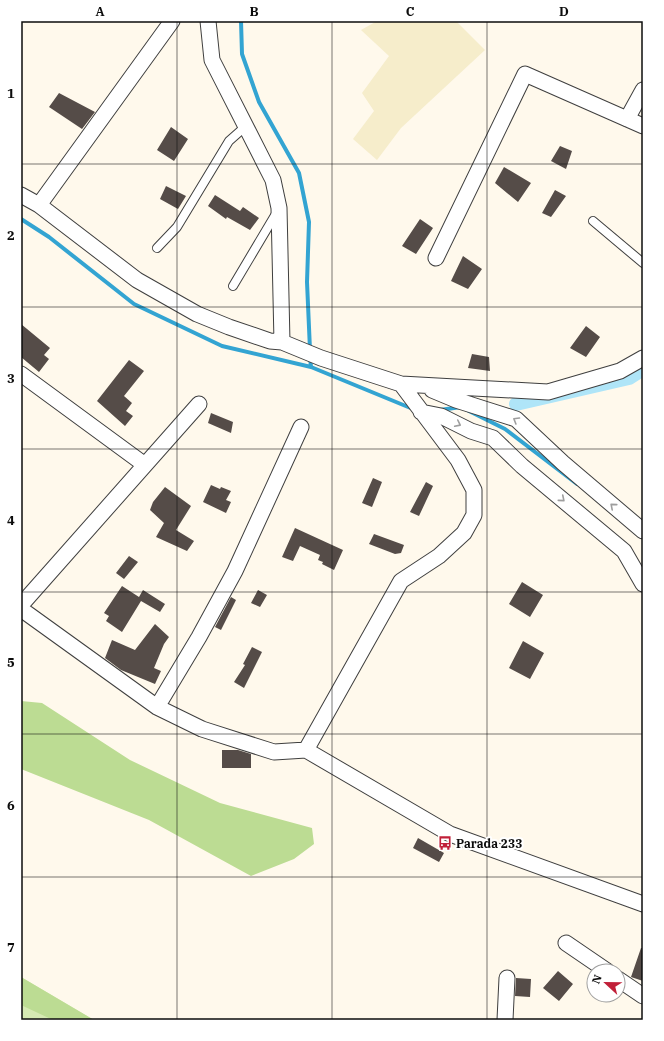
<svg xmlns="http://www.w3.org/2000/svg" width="664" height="1041" viewBox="0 0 664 1041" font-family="'IBM Plex Serif',serif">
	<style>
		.farmland { fill: #f6edcb }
		.green { fill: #d6eab4 }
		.forest { fill: #bcdc93 }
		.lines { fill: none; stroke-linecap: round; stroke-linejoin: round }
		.stream { stroke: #33a4d2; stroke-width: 4 }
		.canal { stroke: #afe5f8; stroke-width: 14 }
		.building { fill: #554c48 }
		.service-casing { stroke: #3f3f3f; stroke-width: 10 }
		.minor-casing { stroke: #3f3f3f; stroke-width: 17 }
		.service { stroke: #fff; stroke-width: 8 }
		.minor { stroke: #fff; stroke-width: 15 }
		.oneway { stroke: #9e9e9e }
		.grid { fill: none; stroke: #0c0c0c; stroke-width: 1; stroke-opacity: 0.55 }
		.labels { text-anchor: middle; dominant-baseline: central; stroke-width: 4; stroke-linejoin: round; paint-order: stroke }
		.poi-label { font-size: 12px; font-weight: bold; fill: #0c0c0c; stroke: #fff; text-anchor: start }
		.neatline { fill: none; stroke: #0c0c0c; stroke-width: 1.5 }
		.grid-label { font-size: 13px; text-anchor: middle; font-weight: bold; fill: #0c0c0c }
	</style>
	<rect width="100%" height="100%" fill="#fff9ec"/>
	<path class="farmland" d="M377 21H456L485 50 401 128 377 160 353 139 374 111 362 93 389 56 361 30Z"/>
	<path class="green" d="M21 977 94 1020H21Z"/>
	<path class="forest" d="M21 701 42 703 130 760 220 803 312 828 314 844 294 859 251 876 149 820 21 769Z
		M21 977 94 1020H53L21 1005Z"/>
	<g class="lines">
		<path class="stream" d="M241 21 242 54 259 102 299 173 309 222 307 282 310 350
			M21 219 49 237 134 304 222 346 311 367
			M310 357 311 367 413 409
			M440 410 461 407
			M469 411 505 429 577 484"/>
		<path class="canal" d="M516 404 629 378 643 369"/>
	</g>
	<path class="building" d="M59 93 95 112 82 129 49 107Z
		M171 127 188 139 174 161 157 150Z
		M560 146 572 151 566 169 551 161Z
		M504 167 531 183 518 202 495 183Z
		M166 186 186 196 178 209 160 199Z
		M555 190 566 196 551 217 542 213Z
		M215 195 240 211 243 207 259 218 250 230 227 217 226 219 208 206Z
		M420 219 433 228 416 254 402 246Z
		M463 256 482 269 468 289 451 281Z
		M21 324 50 348 44 355 49 359 39 372 21 357Z
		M586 326 600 337 586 357 570 348Z
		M472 354 489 357 490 371 468 368Z
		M129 360 144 371 124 396 132 403 126 411 133 416 125 426 97 401Z
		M211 413 233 422 231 433 208 423Z
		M373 478 382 482 372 507 362 503Z
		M426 482 433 486 419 516 410 512Z
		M211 485 220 489 221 487 231 491 226 500 231 502 226 513 203 502Z
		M165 487 191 506 176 530 194 541 187 551 156 537 164 523 150 510 153 502Z
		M295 528 343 550 334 570 322 564 323 562 318 560 320 555 300 546 293 561 282 557Z
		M374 534 404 545 401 553 395 554 369 544Z
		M129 556 138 562 124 579 116 573Z
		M522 582 543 595 530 617 509 604Z
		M122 586 139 597 143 590 165 604 160 612 141 601 122 632 106 621 109 616 104 613Z
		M258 590 267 595 260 607 251 603Z
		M231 597 236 600 221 630 215 627Z
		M155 624 169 637 164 644 154 668 161 671 155 684 121 670 105 658 112 640 135 650Z
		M523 641 544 653 530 679 509 668Z
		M252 647 262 652 244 688 234 682 245 665 243 664Z
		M222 750H238L251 754V768H222Z
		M418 838 444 853 439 862 413 848Z
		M641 948H643V981L631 977Z
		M558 971 573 984 559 1001 543 988Z
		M516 978 531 979 530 997 515 996Z"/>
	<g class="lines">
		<defs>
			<path id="service" d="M593 221 643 263
				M157 248 177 227 229 141 246 126
				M233 286 277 212"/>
			<path id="minor" d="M208 21 212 60 273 180 279 208 282 342
				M627 119 643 90
				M21 195 39 205 137 280 197 314 229 327 270 341 282 342 321 358 401 384 548 392 620 371 643 358
				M39 205 172 21
				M436 258 525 74 643 126
				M21 374 145 465
				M432 390 456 400 516 419 563 463 643 531
				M421 412 441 416 471 431 493 438 522 466 624 551 643 584
				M21 605 199 404
				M21 609 157 707 202 729 274 752 306 750 450 834 643 904
				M157 707 199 637 235 571 301 427
				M306 750 401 581 439 556 464 533 474 515V490L458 460 401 384
				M566 943 607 971
				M618 979 643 996
				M505 1020 507 978"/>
		</defs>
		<use href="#service" class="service-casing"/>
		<use href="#minor" class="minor-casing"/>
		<use href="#service" class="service"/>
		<use href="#minor" class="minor"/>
	</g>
	<defs><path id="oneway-chevron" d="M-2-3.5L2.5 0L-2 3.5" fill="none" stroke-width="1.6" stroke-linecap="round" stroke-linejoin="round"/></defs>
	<g class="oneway">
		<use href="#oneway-chevron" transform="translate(516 420) rotate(-149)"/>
		<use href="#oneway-chevron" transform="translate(458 424) rotate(26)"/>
		<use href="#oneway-chevron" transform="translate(562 499) rotate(40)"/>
		<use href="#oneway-chevron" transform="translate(613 506) rotate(-139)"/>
	</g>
	<path class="grid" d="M177 21V1020M332 21V1020M487 21V1020M21 164H643M21 307H643M21 449H643M21 592H643M21 734H643M21 877H643"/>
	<defs>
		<symbol id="bus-bare" viewBox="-9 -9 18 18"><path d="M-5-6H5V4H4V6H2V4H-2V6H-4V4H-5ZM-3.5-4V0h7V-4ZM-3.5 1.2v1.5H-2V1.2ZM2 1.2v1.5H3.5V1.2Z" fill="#c12039" stroke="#fff" stroke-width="2.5" paint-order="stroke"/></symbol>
	</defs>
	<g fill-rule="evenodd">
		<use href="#bus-bare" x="435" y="833" width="20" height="20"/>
	</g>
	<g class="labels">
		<g class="poi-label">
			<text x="456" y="843">Parada 233</text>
		</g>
	</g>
	<rect width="664" height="1041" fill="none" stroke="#ffffff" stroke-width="44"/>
	<g transform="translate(606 983) rotate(292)"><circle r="19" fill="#ffffff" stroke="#9e9e9e"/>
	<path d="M0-3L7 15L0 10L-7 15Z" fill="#c12039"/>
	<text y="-6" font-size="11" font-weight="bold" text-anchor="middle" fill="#0c0c0c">N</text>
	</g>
	<rect x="22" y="22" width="620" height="997" class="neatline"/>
	<g class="grid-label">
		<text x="100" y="16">A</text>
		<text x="254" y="16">B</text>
		<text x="410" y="16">C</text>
		<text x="564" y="16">D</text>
		<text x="11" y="98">1</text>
		<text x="11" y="240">2</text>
		<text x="11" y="383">3</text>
		<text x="11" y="525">4</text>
		<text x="11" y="667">5</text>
		<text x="11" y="810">6</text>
		<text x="11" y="952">7</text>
	</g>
</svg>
